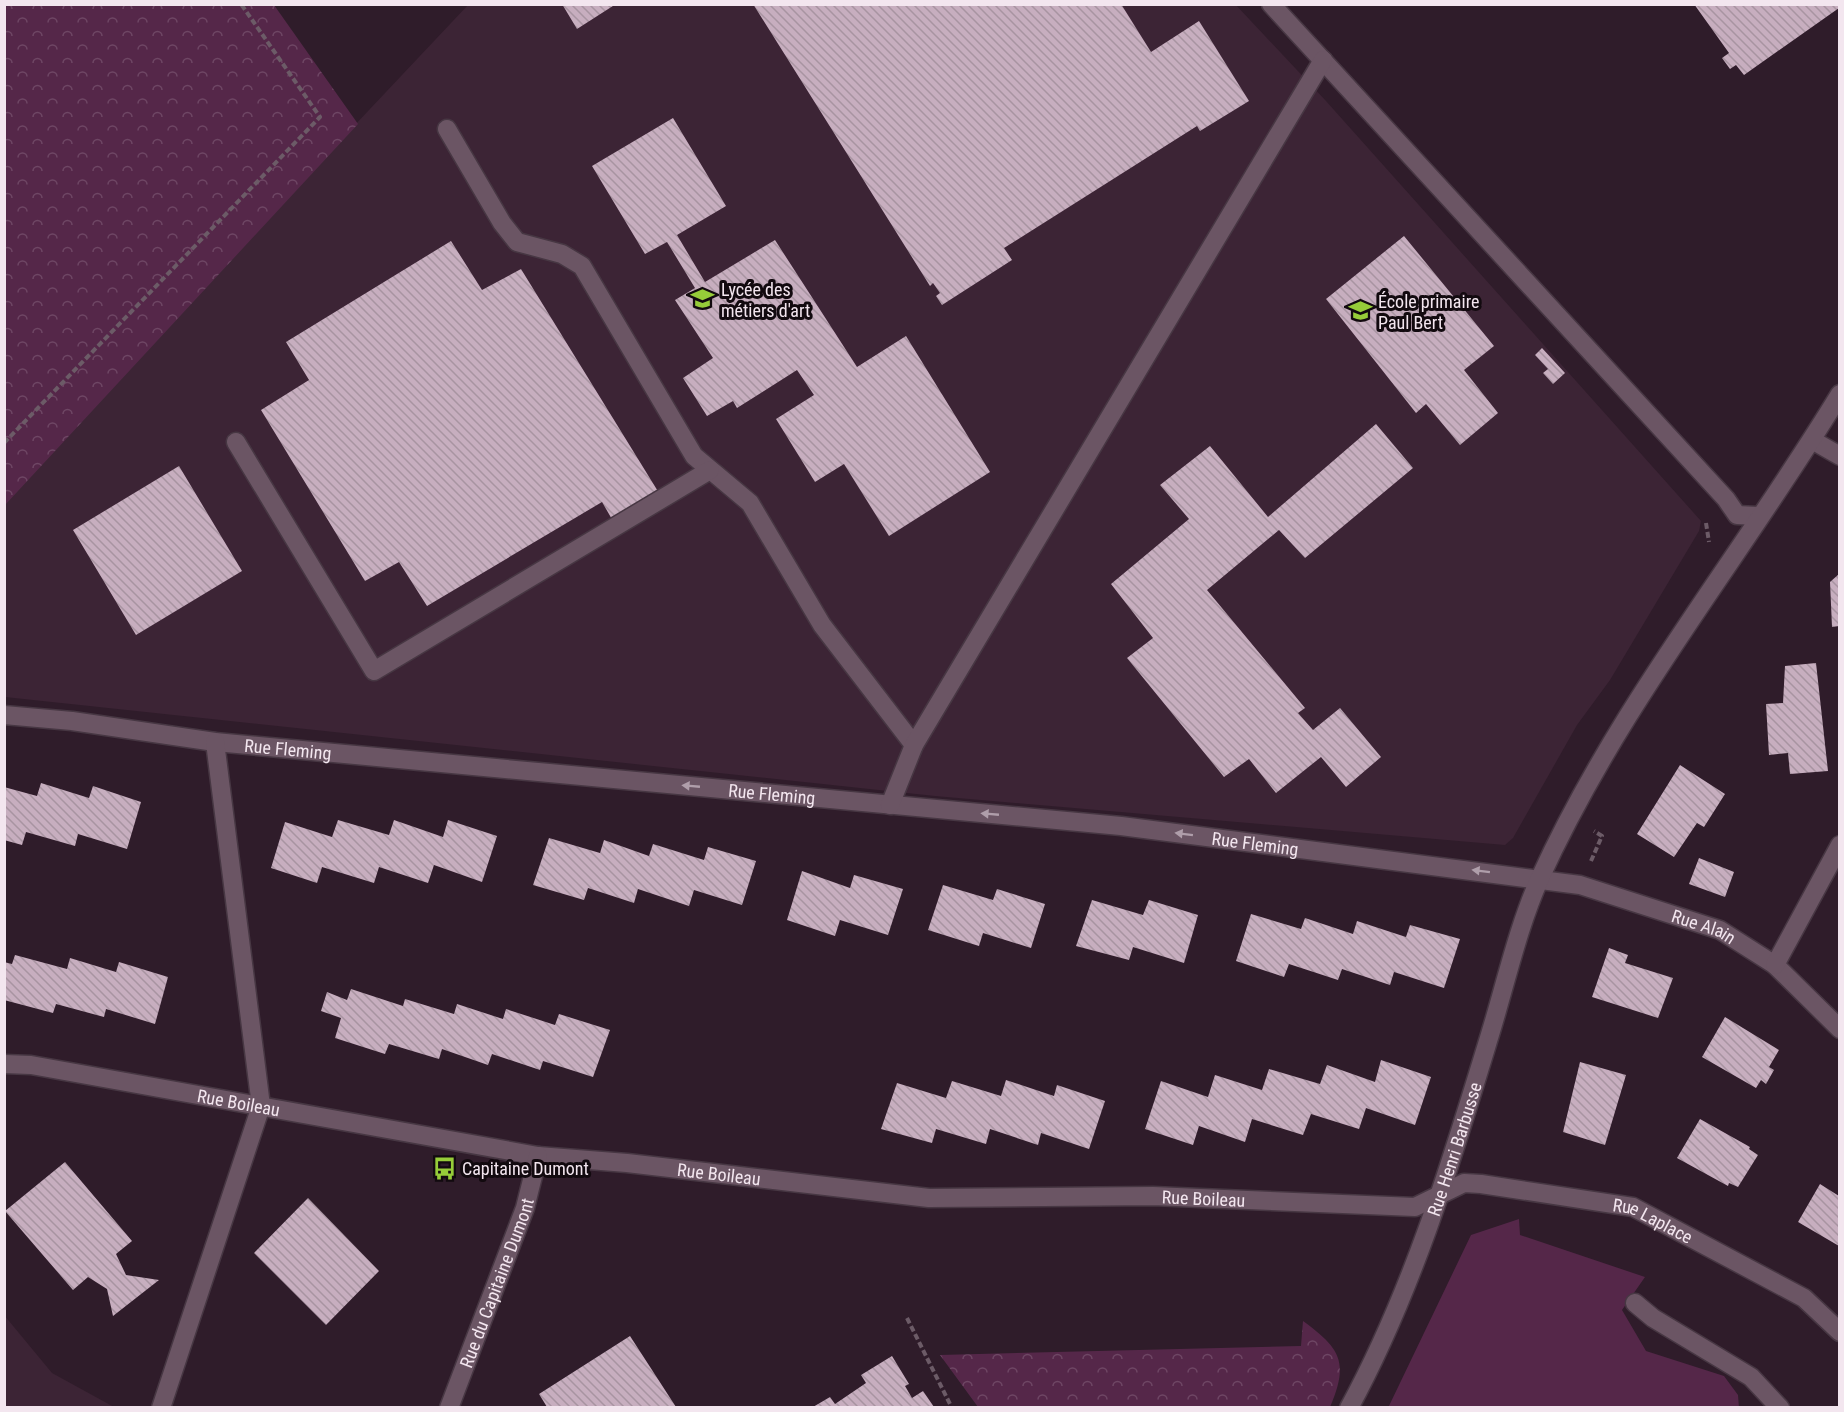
<svg xmlns="http://www.w3.org/2000/svg" width="1844" height="1412" viewBox="0 0 1844 1412" font-family="'Roboto Condensed',sans-serif">
	<style>
		.built { fill: #3c2435 }
		.grass { fill: #552749 }
		.park { fill: url(#park-crowns) }
		.building { fill: url(#building-back-hatch) }
		.lines { fill: none; stroke-linecap: round; stroke-linejoin: round }
		.minor-casing { stroke: #473743; stroke-width: 21 }
		.path { stroke: #6c5b67; stroke-width: 4; stroke-dasharray: 6 3; stroke-linecap: butt }
		.minor { stroke: #6b5564; stroke-width: 18 }
		.oneway { fill: #af9eaa }
		.labels { text-anchor: middle; dominant-baseline: central; stroke-width: 6; stroke-linejoin: round; paint-order: stroke }
		.poi-label { font-size: 18px; fill: #f3e6ef; stroke: #120a0f; text-anchor: start }
		.street-label { font-size: 18px; fill: #f3e6ef; stroke: #120a0f }
	</style>
	<defs>
		<pattern id="park-crowns" width="20" height="18" patternUnits="userSpaceOnUse" patternTransform="scale(1.5)"><rect width="20" height="18" fill="#552749"/><path d="M2 6a3 3 0 1 1 6 0M12 15a3 3 0 1 1 6 0" fill="none" stroke="#6e4664"/></pattern>
		<pattern id="building-back-hatch" width="6" height="6" patternUnits="userSpaceOnUse" patternTransform="scale(1.5)"><rect width="6" height="6" fill="#c7aebf"/><path d="M-1 5l2 2M0 0l6 6M5-1l2 2" fill="none" stroke="#a894a1"/></pattern>
	</defs>
	<rect width="100%" height="100%" fill="#2f1c2a"/>
	<path class="built" d="M1235 4 1326 101 1701 521 1699 531 1610 680 1577 725 1513 838 1505 845 935 796 5 697 4 497 468 5Z
		M4 1315 52 1373 114 1407H5Z"/>
	<path class="grass" d="M1519 1219 1520 1235 1645 1277 1622 1310 1646 1351 1724 1376 1738 1395 1739 1408H1388L1471 1235Z"/>
	<path class="park" d="M5 4 274 5 358 124 5 505Z
		M1303 1321C1341 1349 1349 1362 1330 1407H978L940 1355 1301 1346Z"/>
	<path class="building" d="M562 4H616L577 29Z
		M753 4H1121L1151 52 1199 21 1249 101 1200 131 1197 126 1004 248 1012 260 942 305 936 296 940 293 933 283 930 286Z
		M1694 4H1839V8L1744 75 1736 65 1730 69 1722 58 1729 53Z
		M673 118 726 206 677 235 705 282 775 240 857 367 906 336 990 472 889 536 844 464 815 482 776 419 814 395 797 370 737 408 733 401 707 416 683 378 713 358 675 300 695 288 667 242 645 254 592 166Z
		M1404 236 1494 346 1464 370 1498 413 1460 445 1426 404 1416 413 1326 299Z
		M451 241 482 290 521 269 659 493 613 521 602 502 427 606 399 562 365 581 261 410 309 380 286 342Z
		M1542 348 1565 373 1553 384 1543 373 1548 369 1535 355Z
		M1376 424 1413 468 1305 558 1279 530 1207 590 1305 708 1298 713 1313 730 1340 708 1381 757 1346 787 1321 757 1276 793 1249 759 1224 777 1127 658 1153 638 1111 584 1189 519 1160 485 1210 446 1268 517Z
		M179 466 242 571 136 635 73 530Z
		M1839 574V626L1832 627 1830 582Z
		M1816 663 1828 771 1790 774 1788 753 1769 755 1766 704 1783 703 1785 666Z
		M1680 765 1725 794 1704 827 1697 823 1674 857 1637 834Z
		M41 783 89 798 93 786 141 802 127 849 78 834 75 846 26 832 22 845 4 840V787L37 796Z
		M338 820 389 835 394 820 443 837 448 820 497 836 482 882 434 865 428 883 379 867 374 883 322 867 317 883 271 868 285 822 332 837Z
		M549 838 600 853 604 840 649 856 653 844 704 860 708 847 756 861 742 905 694 890 689 906 638 889 634 903 588 888 584 900 533 885Z
		M1699 858 1734 872 1725 897 1689 884Z
		M802 871 850 888 854 875 903 889 888 935 840 920 835 936 787 920Z
		M943 885 993 900 997 889 1045 904 1031 948 983 933 979 946 928 930Z
		M1092 900 1143 915 1149 900 1198 915 1184 963 1133 947 1129 960 1076 946Z
		M1251 914 1301 929 1305 918 1353 934 1357 921 1406 937 1410 925 1460 939 1444 988 1394 972 1390 985 1342 969 1338 980 1289 964 1284 977 1236 961Z
		M1609 948 1628 955 1625 963 1673 978 1658 1018 1592 997Z
		M15 955 67 969 70 958 116 972 119 962 168 977 155 1024 106 1009 104 1017 56 1004 53 1013 4 1000V962L12 964Z
		M351 989 403 1006 405 999 454 1014 457 1004 503 1019 506 1009 555 1025 559 1014 610 1030 593 1077 543 1061 540 1070 492 1054 488 1065 442 1049 439 1059 389 1044 385 1054 335 1038 341 1018 321 1011 327 992 347 1000Z
		M1725 1017 1779 1050 1769 1067 1774 1070 1766 1084 1761 1080 1756 1088 1702 1057Z
		M1381 1060 1431 1077 1415 1125 1366 1108 1359 1129 1311 1114 1303 1135 1252 1119 1245 1142 1199 1126 1193 1145 1145 1129 1161 1081 1208 1097 1215 1075 1262 1090 1269 1069 1320 1084 1327 1065 1375 1082Z
		M1580 1062 1626 1075 1605 1145 1563 1132Z
		M1006 1080 1054 1096 1057 1085 1105 1101 1089 1149 1041 1133 1038 1145 990 1129 986 1144 936 1129 932 1143 881 1129 897 1083 946 1098 952 1081 1001 1096Z
		M1700 1119 1750 1147 1749 1149 1758 1155 1738 1187 1729 1183 1728 1186 1677 1158Z
		M65 1162 132 1241 116 1254 126 1275 159 1280 113 1316 107 1289 88 1277 73 1290 5 1211Z
		M1820 1184 1839 1196V1246L1798 1222Z
		M308 1198 379 1271 326 1325 254 1253Z
		M630 1336 676 1407H547L539 1394Z
		M892 1356 909 1384 905 1386 912 1398 923 1391 934 1407H813L830 1397 835 1404 866 1383 861 1375Z"/>
	<g class="lines">
		<defs>
			<g id="minor">
				<path d="M1271 4 1726 499 1737 515 1758 516"/>
				<path d="M447 129 502 223 517 242 562 254 582 266 694 456 750 503 822 625 914 745"/>
				<path d="M1812 440 1840 456"/>
				<path d="M236 442 374 671 710 470"/>
				<path id="s1" d="M4 715 72 721 215 742 1121 826 1580 885 1720 930 1775 965 1840 1029"/>
				<path d="M890 805 914 745 1323 60"/>
				<path d="M1775 965 1840 845"/>
				<path id="s2" d="M4 1064 31 1065 538 1156 627 1163 929 1198 1153 1196 1415 1207 1464 1183 1481 1184 1633 1207 1804 1298 1840 1332"/>
				<path d="M1635 1303 1653 1318 1751 1377 1780 1408"/>
				<path d="M161 1408 261 1106 215 742"/>
				<path id="s3" d="M449 1408 525 1208 538 1156"/>
				<path id="s4" d="M1349 1408C1412 1292 1450 1166 1488 1041 1505 987 1517 929 1540 878 1619 704 1741 557 1840 394"/>
			</g>
		</defs>
		<use href="#minor" class="minor-casing"/>
		<path class="path" d="M4 443 320 117 241 4
			M1706 523 1709 542
			M1591 861 1602 836 1594 831
			M907 1318 952 1408"/>
		<use href="#minor" class="minor"/>
	</g>
	<defs><path id="oneway-solid" d="M-6-.8H1V-3.2L6.5 0L1 3.2V.8H-6Z" transform="scale(1.5)"/></defs>
	<g class="oneway">
		<use href="#oneway-solid" transform="translate(691 786) rotate(-175)"/>
		<use href="#oneway-solid" transform="translate(990 814) rotate(-175)"/>
		<use href="#oneway-solid" transform="translate(1184 834) rotate(-173)"/>
		<use href="#oneway-solid" transform="translate(1481 871) rotate(-173)"/>
	</g>
	<defs>
		<symbol id="school-bare" viewBox="-9 -9 18 18"><path d="M0-5L7-2L0 1L-7-2ZM-4 1L0 2.5L4 1V4Q0 6-4 4Z" fill="#96cc39" stroke="#120a0f" stroke-width="2.5" paint-order="stroke"/></symbol>
		<symbol id="bus-bare" viewBox="-9 -9 18 18"><path d="M-5-6H5V4H4V6H2V4H-2V6H-4V4H-5ZM-3.5-4V0h7V-4ZM-3.5 1.2v1.5H-2V1.2ZM2 1.2v1.5H3.5V1.2Z" fill="#96cc39" stroke="#120a0f" stroke-width="2.5" paint-order="stroke"/></symbol>
	</defs>
	<g fill-rule="evenodd">
		<use href="#school-bare" x="686" y="282" width="33" height="33"/>
		<use href="#school-bare" x="1344" y="294" width="33" height="33"/>
		<use href="#bus-bare" x="428" y="1152" width="33" height="33"/>
	</g>
	<g class="labels">
		<g class="poi-label">
			<text x="721" y="289">Lycée des<tspan x="721" dy="21">métiers d'art</tspan></text>
			<text x="1378" y="301">École primaire<tspan x="1378" dy="21">Paul Bert</tspan></text>
			<text x="462" y="1168">Capitaine Dumont</text>
		</g>
		<g class="street-label">
			<text stroke="none"><textPath href="#s1" startOffset="286">Rue Fleming</textPath></text>
			<text stroke="none"><textPath href="#s1" startOffset="772">Rue Fleming</textPath></text>
			<text stroke="none"><textPath href="#s1" startOffset="1258">Rue Fleming</textPath></text>
			<text stroke="none"><textPath href="#s1" startOffset="1716">Rue Alain</textPath></text>
			<text stroke="none"><textPath href="#s2" startOffset="238">Rue Boileau</textPath></text>
			<text stroke="none"><textPath href="#s4" startOffset="280">Rue Henri Barbusse</textPath></text>
			<text stroke="none"><textPath href="#s2" startOffset="724">Rue Boileau</textPath></text>
			<text stroke="none"><textPath href="#s2" startOffset="1210">Rue Boileau</textPath></text>
			<text stroke="none"><textPath href="#s2" startOffset="1670">Rue Laplace</textPath></text>
			<text stroke="none"><textPath href="#s3" startOffset="134">Rue du Capitaine Dumont</textPath></text>
		</g>
	</g>
	<rect width="1844" height="1412" fill="none" stroke="#f3e6ef" stroke-width="12"/>
</svg>
